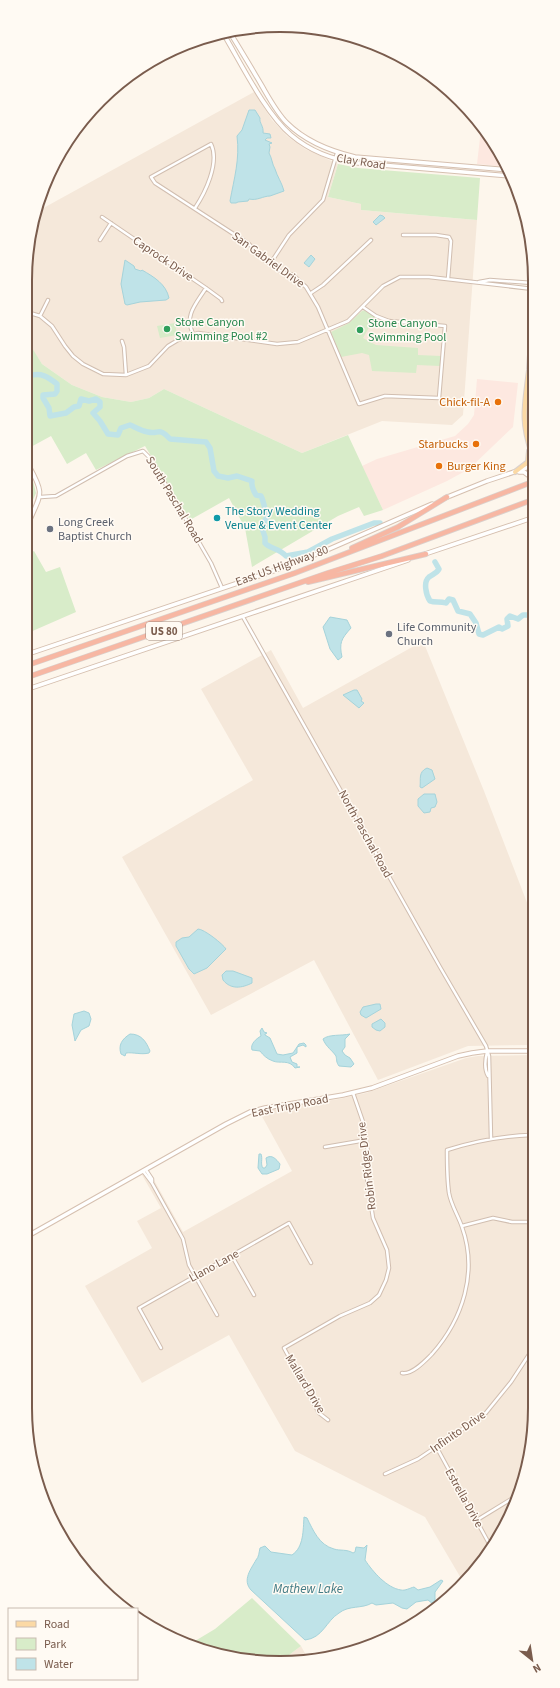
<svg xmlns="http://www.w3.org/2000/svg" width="560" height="1688" viewBox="0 0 560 1688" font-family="'Source Sans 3',sans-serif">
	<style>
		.residential { fill: #f5e8da }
		.commercial { fill: #fde8e0 }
		.green { fill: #d8ecc9 }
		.water { fill: #bfe3e8; stroke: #a5d3da }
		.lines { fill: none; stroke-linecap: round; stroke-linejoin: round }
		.river { stroke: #bfe3e8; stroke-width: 5.5 }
		.street-casing { stroke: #d1beb0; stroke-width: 4.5 }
		.secondary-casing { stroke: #d6c0b0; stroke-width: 5.5 }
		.primary-casing { stroke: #dad1cd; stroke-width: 6 }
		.highway-casing { stroke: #dad1cd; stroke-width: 6 }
		.street { stroke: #fff; stroke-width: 2.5 }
		.secondary { stroke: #fff; stroke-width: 3.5 }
		.primary { stroke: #fbd9a5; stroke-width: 4 }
		.highway { stroke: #f7b7a3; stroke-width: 4.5 }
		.leisure-dot { fill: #2e9e5b; stroke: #fffaf3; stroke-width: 1.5 }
		.food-dot { fill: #e8710a; stroke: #fffaf3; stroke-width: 1.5 }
		.culture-dot { fill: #0f9aa8; stroke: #fffaf3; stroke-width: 1.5 }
		.worship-dot { fill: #6b7280; stroke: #fffaf3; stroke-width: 1.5 }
		.labels { text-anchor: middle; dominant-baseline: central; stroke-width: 3; stroke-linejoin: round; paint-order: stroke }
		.shield { fill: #fffaf3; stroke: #a28b7f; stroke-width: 1 }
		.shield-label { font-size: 11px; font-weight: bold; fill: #7a5c4d }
		.street-label { font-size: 12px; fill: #7a5c4d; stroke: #fffaf3 }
		.leisure-label { font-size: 12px; fill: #27864d; stroke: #fffaf3; text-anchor: start }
		.food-label { font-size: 12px; fill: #c56008; stroke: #fffaf3; text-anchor: end }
		.culture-label { font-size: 12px; fill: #0d838f; stroke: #fffaf3; text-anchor: start }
		.worship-label { font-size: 12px; fill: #5b616d; stroke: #fffaf3; text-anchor: start }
		.water-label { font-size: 13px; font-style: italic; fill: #437c86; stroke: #fffaf3 }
		.rim { fill: none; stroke: #7a5c4d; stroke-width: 2 }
	</style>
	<rect width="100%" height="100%" fill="#fdf6ec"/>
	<path class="residential" d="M254 92 272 120 287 136 305 149 338 164 328 197 361 204V210L477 220 463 415 452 425 382 421 302 453 164 389 149 398 131 402 102 397 72 385 42 364 34 352 29 343 30 230 38 211Z
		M423 641 484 791 531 913V1045L468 1046 378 1080 314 960 211 1015 122 857 253 780 201 689 271 650 303 708Z
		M531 1055 530 1458 492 1550 462 1580 425 1517 295 1451 229 1335 142 1383 85 1286 152 1248 137 1221 161 1208 142 1175 149 1171 183 1232 292 1171 259 1111 339 1099 366 1093 466 1058 478 1056Z
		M301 1646 307 1657 285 1658Z"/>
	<path class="commercial" d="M481 129 508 167 477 164Z
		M477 379 518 383 513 427 469 469 447 481 383 510 362 466 377 459 455 436 468 424 474 415Z"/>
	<path class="green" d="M338 164 358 168 480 178 477 220 361 210V204L328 197Z
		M365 310 375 317 363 338 376 345 418 348V355L441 356 440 366 417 365 416 373 372 371 369 355 362 353 341 357 331 332 349 323 362 311Z
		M175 323 177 335 160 338 157 326Z
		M29 343 42 364 72 385 102 397 131 402 149 398 164 389 302 453 348 435 383 510 364 516 359 507 338 516 252 567 245 528 229 498 190 520 145 446 96 470 86 453 67 464 51 436 29 448Z
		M33 481 36 493 29 509V483Z
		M34 551 46 572 60 567 76 612 28 633 29 554Z
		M252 1598 301 1646 285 1658 247 1661 190 1644 215 1629Z"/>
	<path class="water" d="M249 110H255L260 118C259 123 264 126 263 133L270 134 271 138H267L265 140 272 143 269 144 270 147 269 153C272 158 272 164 275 169 277 176 282 183 284 191L270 196C263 196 257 201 249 199L248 201 238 202 236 203H231L230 201C234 179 240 159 237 136L242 130Z
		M380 215 383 216 385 218 376 225 373 222Z
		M311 255 315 259 309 267 304 263Z
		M125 260 134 266 135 269 141 271 142 270C154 277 166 284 169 298L166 300 140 302 127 305 125 304 121 284Z
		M330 617 347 620 351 628C341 639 339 643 342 657L338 660 330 649 323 627Z
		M354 690H357L362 699 361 701 364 703 359 708 343 695Z
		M427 768 432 770 435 779 422 788 420 787C421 779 418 772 427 768Z
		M428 794H435L437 802 435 807 431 808 430 812 424 813 418 806V799L424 794Z
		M198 929C204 929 223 944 226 949L207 968 194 974 189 969 176 946V942L182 938 189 937Z
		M226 971H233L252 978V983C242 988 231 990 223 980L222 975Z
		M376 1004H380L381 1009 366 1018 361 1015 360 1012 363 1007Z
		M84 1011 89 1013 91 1019 89 1026 81 1030 75 1041 72 1025 74 1014Z
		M381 1019 385 1023V1027L380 1031 376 1030 372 1027V1024Z
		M262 1028 264 1032 267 1033 265 1034V1035L270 1038 277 1054 283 1055 293 1053 299 1044 304 1043 306 1045V1047L303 1045 297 1047V1053L290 1057 292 1062 297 1064V1067H300L295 1068C289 1059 280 1064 273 1061 267 1059 263 1055 260 1051L252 1050C250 1044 256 1039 261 1036L260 1031Z
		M130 1034C141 1034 146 1041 150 1051L149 1053C141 1055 133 1052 126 1053L125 1056 121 1054C118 1045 122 1039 130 1034Z
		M350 1034 345 1039V1047L342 1051 345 1055 350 1058 354 1064 351 1067 339 1066C336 1062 337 1060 336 1056 332 1050 326 1047 323 1039 329 1034 341 1036 350 1034Z
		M259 1154H261C263 1159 260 1164 263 1168H265L267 1165 266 1158C272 1154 276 1159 280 1164L279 1169 267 1174H262L258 1168Z
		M304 1517 307 1518C313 1530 319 1545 334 1549 340 1551 347 1549 353 1553L355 1552 356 1547 364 1548 367 1545 365 1560C373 1572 387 1588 401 1590 405 1591 410 1588 414 1587L418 1590 430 1587 441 1580 443 1581 435 1592V1602L433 1604 428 1600 416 1602 407 1609 402 1608 393 1603 376 1605 372 1603C362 1609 349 1605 339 1613 326 1621 323 1638 305 1640L251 1590C242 1580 251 1569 256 1560 259 1557 259 1552 260 1548L265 1546 271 1552 292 1555C304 1547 303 1530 304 1517Z"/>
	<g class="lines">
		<path class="river" d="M29 376C41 372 48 377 57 384V391L55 394 43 395V398L49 408 50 416 66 413 74 407 79 406 81 399 89 401 96 399 100 402V407L93 413 100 421 108 434 118 435 121 428 130 425C135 427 142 431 148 432 159 435 158 426 170 439L206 442 210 448 214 471 218 476 228 478 237 476 252 481C251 486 253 490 256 495L261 496C264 502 265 510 267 517L264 522 265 526 262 528 265 537V543C270 549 279 548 286 556L308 552 332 539 374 523H380
			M435 562 439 569C437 573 433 574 429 577 423 582 426 595 430 601 435 603 440 601 446 603L449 599 453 600 458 611 470 614 476 623 479 634 483 635 499 627 502 629 508 626 507 619 510 616 518 619 523 615H532
			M532 654 530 651 532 647"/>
		<defs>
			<path id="street" d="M195 208C205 193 220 163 211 144L151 177 155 183 249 244 264 260 282 272 293 275 306 287 318 307 359 404 385 396 439 398 445 326 389 321 376 316 363 307
				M102 217 206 288 221 299 222 301
				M403 235H436L449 237 451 241 448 279
				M100 240 111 223
				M270 264 289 235 323 200 337 153
				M479 282 490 280 533 283
				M311 293 323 285 371 240
				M30 313 40 316 52 326 65 346 73 356 83 364 103 374 126 375 149 366 168 346 178 340 198 333 277 344 298 342 348 321 383 286 400 277H429L533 289
				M40 316 48 300
				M193 334C184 315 196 304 206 288
				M122 341 124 347 126 375
				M41 497 56 496 127 456 143 451 151 459 211 563 222 588
				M243 617 440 967 486 1046 489 1056 491 1138
				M487 1052C485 1060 484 1069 488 1076
				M325 1147 366 1140
				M146 1170 152 1179V1182
				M143 1171 152 1183 183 1239 189 1265 217 1315
				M462 1226 493 1218 512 1222H531
				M232 1256 254 1295
				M161 1348 139 1308 289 1223 311 1263
				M402 1373C412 1375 425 1361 432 1354 463 1319 478 1272 462 1227 458 1215 451 1205 449 1193 447 1179 447 1164 447 1150 475 1141 502 1136 531 1135
				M328 1420 319 1413 284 1348 340 1316 370 1303 379 1295 386 1280 389 1268 387 1250 373 1218 367 1179 368 1152 363 1122 353 1093
				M437 1448 492 1549
				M385 1474 418 1459 485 1414 511 1382 530 1353
				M477 1520 513 1498"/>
			<path id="secondary" d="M229 31C240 49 251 67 262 86 269 98 277 113 287 123 306 142 330 151 355 157L510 170
				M223 33C241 63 265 113 291 135 310 151 333 160 358 163L511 176
				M519 472H524L532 478
				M445 498 487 481 532 466
				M29 522C41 493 45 495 29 466
				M425 554 532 518
				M28 654 282 568 327 550 432 504
				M28 689 408 560
				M26 1237 226 1124 250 1112 265 1108 343 1095 372 1088 458 1056 472 1053 487 1051H531"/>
			<path id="primary" d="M532 454C520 419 525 405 529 370 530 354 531 337 533 321
				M515 472 528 462 529 451"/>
			<path id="highway" d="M352 548 398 527 447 497
				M308 582 426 554
				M28 665 295 573 532 482
				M28 677 328 573 382 556 532 500"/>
		</defs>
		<use href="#street" class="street-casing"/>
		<use href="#secondary" class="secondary-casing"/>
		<use href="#primary" class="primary-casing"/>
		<use href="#highway" class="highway-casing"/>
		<use href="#street" class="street"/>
		<use href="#secondary" class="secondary"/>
		<use href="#primary" class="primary"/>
		<use href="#highway" class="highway"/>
	</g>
	<g class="leisure-dot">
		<circle cx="167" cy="329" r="4"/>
		<circle cx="360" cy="330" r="4"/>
	</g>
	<g class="food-dot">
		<circle cx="498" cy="402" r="4"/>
		<circle cx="476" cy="444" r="4"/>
		<circle cx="439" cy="466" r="4"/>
	</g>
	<circle class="culture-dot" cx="217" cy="518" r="4"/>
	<g class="worship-dot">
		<circle cx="50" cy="529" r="4"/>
		<circle cx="389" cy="634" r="4"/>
	</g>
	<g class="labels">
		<rect class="shield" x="146" y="622" width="36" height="18" rx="3"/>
		<g class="shield-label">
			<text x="164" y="631">US 80</text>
		</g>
		<g class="street-label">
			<text transform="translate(361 162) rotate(9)">Clay Road</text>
			<text transform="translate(163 259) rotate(34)">Caprock Drive</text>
			<text transform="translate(268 260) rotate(36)">San Gabriel Drive</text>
			<text transform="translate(174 500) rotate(59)">South Paschal Road</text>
			<text transform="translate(282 566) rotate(-20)">East US Highway 80</text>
			<text transform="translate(365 834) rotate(61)">North Paschal Road</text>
			<text transform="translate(290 1106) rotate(-11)">East Tripp Road</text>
			<text transform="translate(367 1166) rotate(-97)">Robin Ridge Drive</text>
			<text transform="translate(214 1266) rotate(-29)">Llano Lane</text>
			<text transform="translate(305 1384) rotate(59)">Mallard Drive</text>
			<text transform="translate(458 1432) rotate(-35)">Infinito Drive</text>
			<text transform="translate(464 1498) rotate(61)">Estrella Drive</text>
		</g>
		<g class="leisure-label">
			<text x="175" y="322">Stone Canyon<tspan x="175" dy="14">Swimming Pool #2</tspan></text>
			<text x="368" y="323">Stone Canyon<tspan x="368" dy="14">Swimming Pool</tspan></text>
		</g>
		<g class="food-label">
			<text x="490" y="402">Chick-fil-A</text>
			<text x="468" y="444">Starbucks</text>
			<text x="447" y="466" text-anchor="start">Burger King</text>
		</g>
		<g class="culture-label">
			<text x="225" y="511">The Story Wedding<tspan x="225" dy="14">Venue &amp; Event Center</tspan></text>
		</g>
		<g class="worship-label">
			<text x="58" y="522">Long Creek<tspan x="58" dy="14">Baptist Church</tspan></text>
			<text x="397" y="627">Life Community<tspan x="397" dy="14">Church</tspan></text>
		</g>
		<g class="water-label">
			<text x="308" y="1589">Mathew Lake</text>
		</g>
	</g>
	<path d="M0 0H560V1688H0ZM280 32H280A248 248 0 0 1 528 280V1408A248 248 0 0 1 280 1656H280A248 248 0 0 1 32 1408V280A248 248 0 0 1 280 32Z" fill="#fffaf3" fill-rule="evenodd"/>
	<path class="rim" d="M280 32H280A248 248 0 0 1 528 280V1408A248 248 0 0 1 280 1656H280A248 248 0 0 1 32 1408V280A248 248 0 0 1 280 32Z"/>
	<rect x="8" y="1608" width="130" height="72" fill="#fffaf3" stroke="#cabbb1"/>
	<rect x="16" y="1621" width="20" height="6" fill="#fbd9a5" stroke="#cabbb1"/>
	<text x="44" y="1628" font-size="12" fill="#7a5c4d">Road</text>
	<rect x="16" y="1638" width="20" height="12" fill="#d8ecc9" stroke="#cabbb1"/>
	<text x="44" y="1648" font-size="12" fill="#7a5c4d">Park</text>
	<rect x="16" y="1658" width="20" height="12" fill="#bfe3e8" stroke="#cabbb1"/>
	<text x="44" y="1668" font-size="12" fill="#7a5c4d">Water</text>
	<g transform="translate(532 1660) rotate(150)" stroke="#fffaf3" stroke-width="3" paint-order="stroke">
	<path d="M0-3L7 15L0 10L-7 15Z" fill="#7a5c4d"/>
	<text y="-6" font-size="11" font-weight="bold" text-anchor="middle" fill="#7a5c4d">N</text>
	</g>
</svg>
